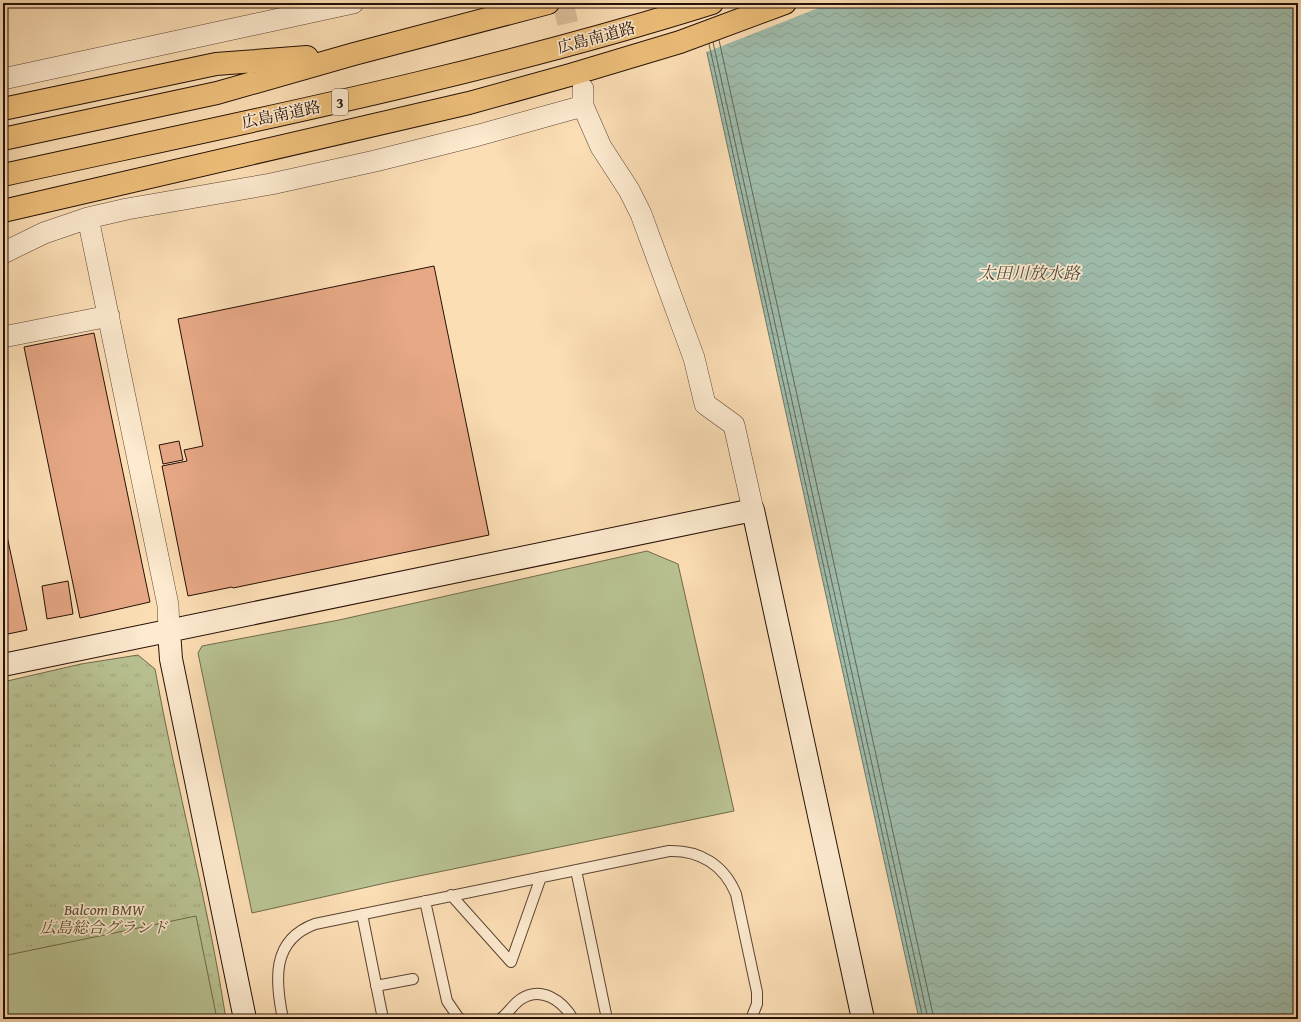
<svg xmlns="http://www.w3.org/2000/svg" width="1301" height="1022" viewBox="0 0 1301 1022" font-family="'Gentium Book Plus','Noto Serif JP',serif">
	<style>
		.grass { fill: url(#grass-tufts); stroke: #706a4c }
		.pitch { fill: #b9c292; stroke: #706a4c }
		.water { fill: url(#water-waves); stroke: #6f7869 }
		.pier { fill: #fcdeb5 }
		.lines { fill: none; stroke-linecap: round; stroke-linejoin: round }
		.shore { stroke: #626658; stroke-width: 1 }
		.building { fill: #e7a886; stroke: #261106 }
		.street-tunnel { stroke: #dcbf9b; stroke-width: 21; stroke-dasharray: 21 10; stroke-linecap: butt }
		.lane-casing { stroke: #5c4432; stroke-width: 12 }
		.street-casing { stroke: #5c4432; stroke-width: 22 }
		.secondary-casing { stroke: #261106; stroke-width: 24 }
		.highway-casing { stroke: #261106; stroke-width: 24 }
		.lane { stroke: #fdeacf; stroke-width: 10 }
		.street { stroke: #fdeacf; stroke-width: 21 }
		.secondary { stroke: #fdeacf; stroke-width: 22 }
		.highway { stroke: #eebf7a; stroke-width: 22 }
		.labels { text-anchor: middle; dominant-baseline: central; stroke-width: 3.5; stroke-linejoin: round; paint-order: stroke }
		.shield { fill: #fdeacf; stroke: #665242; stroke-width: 1 }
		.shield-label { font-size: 15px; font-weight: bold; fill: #261106 }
		.street-label { font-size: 16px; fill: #261106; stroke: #fdeacf }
		.park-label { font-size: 16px; font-style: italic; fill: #594f37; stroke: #fdeacf }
		.water-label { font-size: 17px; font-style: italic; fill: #504d40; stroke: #fdeacf }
	</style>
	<defs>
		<pattern id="grass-tufts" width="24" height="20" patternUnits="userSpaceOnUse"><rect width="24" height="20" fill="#b9c292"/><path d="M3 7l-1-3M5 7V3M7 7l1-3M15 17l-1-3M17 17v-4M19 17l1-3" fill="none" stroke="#9fa67c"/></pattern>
		<pattern id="water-waves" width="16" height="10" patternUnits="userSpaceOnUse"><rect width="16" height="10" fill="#9fbcab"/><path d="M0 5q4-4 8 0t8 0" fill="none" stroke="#89a192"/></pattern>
	</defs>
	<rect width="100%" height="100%" fill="#fcdeb5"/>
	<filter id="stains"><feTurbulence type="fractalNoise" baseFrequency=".005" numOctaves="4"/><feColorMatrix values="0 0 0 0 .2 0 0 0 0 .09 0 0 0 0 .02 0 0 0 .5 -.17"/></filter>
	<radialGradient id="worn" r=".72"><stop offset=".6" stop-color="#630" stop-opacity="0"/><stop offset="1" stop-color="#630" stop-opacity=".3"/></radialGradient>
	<path class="grass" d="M138 655 155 669C176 787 208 901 226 1019H3V682L81 664Z"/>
	<path class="pitch" d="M647 551 678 564 734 811 390 882 252 913 198 653 202 646 339 620Z
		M196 916 217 1019H3V956Z"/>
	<path class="water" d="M696 3H1298V1019H919Z"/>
	<path class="pier" d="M694 3H831L704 53Z"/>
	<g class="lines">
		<path class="shore" d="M719 40 934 1019
			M713 42 928 1019
			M709 44 923 1019"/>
	</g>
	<path class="building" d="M434 266 489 535 233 588 232 587 188 596 162 466 187 461 184 450 203 446 178 319Z
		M94 333 150 602 80 618 24 347Z
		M179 441 183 460 163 464 159 445Z
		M3 517 27 630 3 635Z
		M68 581 73 614 47 619 42 586Z"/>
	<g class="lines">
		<path class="street-tunnel" d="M563 3 583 89"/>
		<defs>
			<path id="lane" d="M576 870 607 1019
				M451 895 511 962 541 877
				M425 901 447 1001 458 1017 461 1019
				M362 914 383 1019
				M376 986 413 979
				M283 1019C275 981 271 940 315 924L669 851C700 850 724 865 736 894L757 992V1004L751 1019
				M500 1019C508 1014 512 1005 521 999 541 986 562 1000 573 1019"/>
			<path id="street" d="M3 79 353 3
				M583 106 601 147 629 190 641 214 694 358 705 404 734 425 753 510
				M88 218 168 605 169 631
				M3 253 44 233 88 218 127 209 271 184 375 161 479 135 583 106V89
				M3 337 109 316"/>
			<path id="secondary" d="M169 631 171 659 245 1019
				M3 665 753 510 863 1019"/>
			<path id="highway" d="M3 109 216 64 307 57
				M3 139 217 93 354 54 548 3
				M3 175C241 123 480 76 712 3
				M3 211 469 103 570 75 680 42 785 3"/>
		</defs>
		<use href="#lane" class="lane-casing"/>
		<use href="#street" class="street-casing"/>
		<use href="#secondary" class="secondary-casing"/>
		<use href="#highway" class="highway-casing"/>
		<use href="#lane" class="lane"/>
		<use href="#street" class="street"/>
		<use href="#secondary" class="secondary"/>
		<use href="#highway" class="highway"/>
	</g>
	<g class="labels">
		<rect class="shield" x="332" y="89" width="16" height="26" rx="3"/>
		<g class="shield-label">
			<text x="340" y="102">3</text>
		</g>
		<g class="street-label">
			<text transform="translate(596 37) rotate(-15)">広島南道路</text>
			<text transform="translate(281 114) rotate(-12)">広島南道路</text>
		</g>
		<g class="park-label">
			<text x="104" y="909">Balcom BMW<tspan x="104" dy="18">広島総合グランド</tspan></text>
		</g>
		<g class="water-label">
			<text x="1029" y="272">太田川放水路</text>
		</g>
	</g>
	<rect width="1301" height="1022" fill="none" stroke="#fcdeb5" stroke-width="16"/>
	<rect x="4" y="4" width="1293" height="1014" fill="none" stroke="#261106" stroke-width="2"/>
	<rect x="8" y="8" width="1285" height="1006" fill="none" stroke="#261106"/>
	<rect width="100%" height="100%" filter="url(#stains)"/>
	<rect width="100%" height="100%" fill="url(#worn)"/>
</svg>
